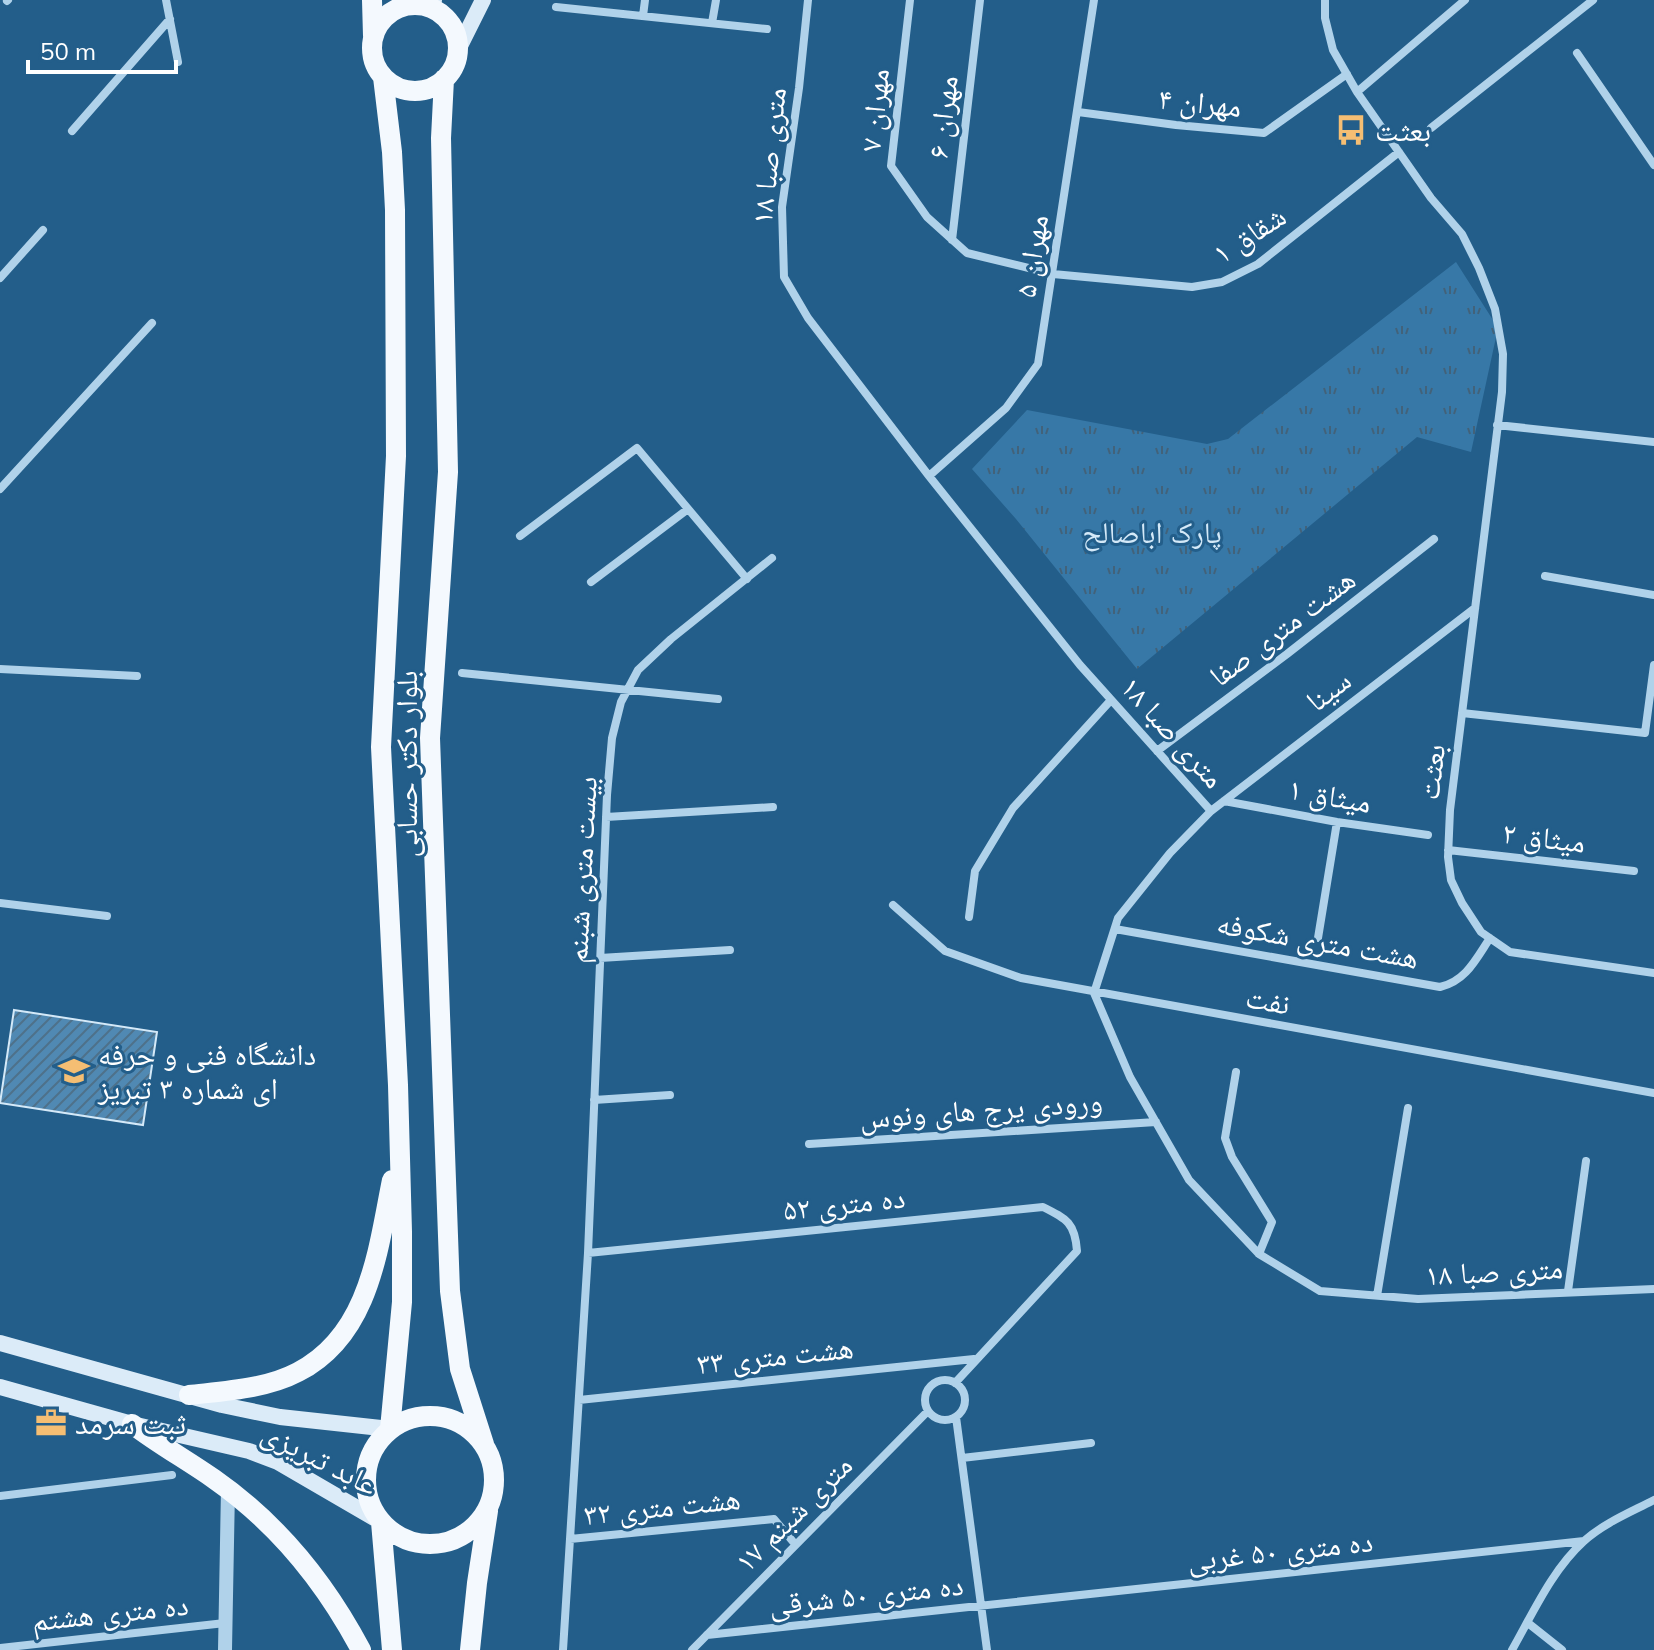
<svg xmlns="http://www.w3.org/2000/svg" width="1654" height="1650" viewBox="0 0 1654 1650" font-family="Mulish,'Noto Naskh Arabic',sans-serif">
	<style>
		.park { fill: url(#park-tufts) }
		.building { fill: url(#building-hatch); stroke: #d4e9f8; stroke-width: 2 }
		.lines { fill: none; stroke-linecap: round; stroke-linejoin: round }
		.minor { stroke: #b0d2ea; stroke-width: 8 }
		.tertiary { stroke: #b0d2ea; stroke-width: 14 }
		.secondary { stroke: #dbebf8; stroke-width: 16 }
		.primary { stroke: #f4f9fe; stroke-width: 20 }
		.labels { text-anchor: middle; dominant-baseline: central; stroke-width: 6; stroke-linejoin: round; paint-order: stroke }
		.street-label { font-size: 30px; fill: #fff; stroke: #235e8a }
		.poi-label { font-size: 30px; fill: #fff; stroke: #235e8a; text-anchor: start }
		.park-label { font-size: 30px; fill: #d4e9f8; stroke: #235e8a }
	</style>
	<defs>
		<pattern id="park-tufts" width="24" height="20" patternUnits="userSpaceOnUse" patternTransform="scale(2)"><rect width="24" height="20" fill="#3778a7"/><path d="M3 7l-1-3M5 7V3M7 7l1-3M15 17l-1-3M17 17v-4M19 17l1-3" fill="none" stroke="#42627a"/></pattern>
		<pattern id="building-hatch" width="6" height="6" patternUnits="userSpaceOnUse" patternTransform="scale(2)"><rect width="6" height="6" fill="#5089b3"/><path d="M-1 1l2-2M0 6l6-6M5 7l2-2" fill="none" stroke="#4e718a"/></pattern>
	</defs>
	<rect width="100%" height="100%" fill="#235e8a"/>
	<path class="park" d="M1456 262 1498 328 1471 452 1417 437 1137 669 1016 519 972 469 1027 410 1207 444 1228 439Z"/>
	<path class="building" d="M14 1010 157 1032 143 1125 0 1103Z"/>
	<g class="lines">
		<path class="minor" d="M166 0 178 62
			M808 0 799 88 782 207 784 277 808 318 929 476 1080 665 1211 811
			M910 0 891 166 927 217 967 253 1053 274 1192 287 1222 282 1258 264 1399 152
			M1325 0V18L1333 50 1357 92 1431 198 1462 234 1479 268 1495 309 1503 354 1502 392 1450 810 1448 857 1451 880 1462 903 1481 932 1510 952 1654 973
			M7 1 8 0
			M556 7 767 29
			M643 16 645 0
			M712 23 716 0
			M1577 53 1654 165
			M1357 92 1465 0
			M1078 112 1176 125 1264 133 1347 74
			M1431 128 1593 0
			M72 131 170 19
			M952 240 980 0
			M0 278 43 230
			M1497 425 1654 442
			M929 476 1006 408 1038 364 1094 0
			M0 489 152 323
			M520 536 637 448 747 579
			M1545 576 1654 595
			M591 582 688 509
			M1475 608 1211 811 1170 853 1118 918 1094 993 1130 1077 1189 1180 1259 1254 1320 1291 1418 1299 1654 1289
			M0 669 137 676
			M462 673 718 699
			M1462 713 1645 733 1654 665
			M1157 751 1287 654 1434 539
			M1224 801 1337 822 1428 835
			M606 817 773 807
			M1448 850 1634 871
			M0 903 107 916
			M893 905 945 951 1021 978 1654 1093
			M969 917 975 871 1013 808 1111 700
			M1115 929 1440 987C1466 981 1476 959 1490 938
			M1318 938 1337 822
			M600 958 730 950
			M1236 1072 1225 1138 1232 1157 1272 1222 1259 1254
			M594 1100 670 1095
			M809 1144 1156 1122
			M588 1253 1043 1207C1067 1219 1075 1223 1077 1251L955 1383
			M1568 1291 1586 1161
			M1377 1296 1408 1108
			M925 1400a20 20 0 1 1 40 0a20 20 0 1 1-40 0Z
			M579 1400 974 1359
			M956 1417 987 1650
			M962 1458 1091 1443
			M0 1496 172 1475
			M570 1539 774 1519 795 1544
			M1528 1623 1562 1650
			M707 1635 1584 1541
			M0 1648 225 1623
			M563 1650 588 1253 607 795 612 738 621 702 638 670 671 639 772 558
			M692 1650 928 1411
			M1512 1650C1533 1613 1552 1570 1584 1541 1604 1523 1631 1512 1654 1500"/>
		<path class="tertiary" d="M225 1650 228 1489"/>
		<path class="secondary" d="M424 6 434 0
			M458 50 483 0
			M0 1343 222 1405 280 1417 390 1429
			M0 1387 132 1424 249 1451 278 1462 381 1522"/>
		<path class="primary" d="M372 0 373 36
			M372 48a43 43 0 1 1 86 0a43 43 0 1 1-86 0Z
			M383 77 392 152 395 210 396 456 381 747 398 1085 402 1232V1302L390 1429
			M444 79 441 138 448 472 430 738 450 1291 460 1369 484 1444
			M189 1395C224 1391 266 1389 298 1372 370 1335 378 1249 392 1180
			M366 1480a64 64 0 1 1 128 0a64 64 0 1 1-128 0Z
			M132 1424C158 1444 187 1460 214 1479 277 1523 325 1582 361 1650
			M381 1522 392 1650
			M470 1650 477 1583 488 1511"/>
	</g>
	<defs>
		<symbol id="bus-bare" viewBox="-9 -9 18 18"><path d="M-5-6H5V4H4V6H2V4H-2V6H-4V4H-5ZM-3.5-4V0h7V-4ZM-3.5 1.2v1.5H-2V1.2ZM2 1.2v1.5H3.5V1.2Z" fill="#f5be73" stroke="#235e8a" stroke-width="2.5" paint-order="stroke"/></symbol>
		<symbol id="university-bare" viewBox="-9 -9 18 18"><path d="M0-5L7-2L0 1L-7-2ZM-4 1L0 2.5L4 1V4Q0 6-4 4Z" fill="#f5be73" stroke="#235e8a" stroke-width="2.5" paint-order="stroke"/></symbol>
		<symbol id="office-bare" viewBox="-9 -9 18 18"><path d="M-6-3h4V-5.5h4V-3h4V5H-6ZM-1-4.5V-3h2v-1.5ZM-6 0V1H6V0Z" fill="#f5be73" stroke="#235e8a" stroke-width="2.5" paint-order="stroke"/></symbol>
	</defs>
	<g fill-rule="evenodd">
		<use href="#bus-bare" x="1329" y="108" width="44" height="44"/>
		<use href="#university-bare" x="52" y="1049" width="44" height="44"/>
		<use href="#office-bare" x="29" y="1401" width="44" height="44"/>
	</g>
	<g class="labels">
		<g class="street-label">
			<text transform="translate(1200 102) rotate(6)">مهران ۴</text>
			<text transform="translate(874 110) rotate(-84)">مهران ۷</text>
			<text transform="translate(942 117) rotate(-83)">مهران ۶</text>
			<text transform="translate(768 156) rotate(-84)">متری صبا ۱۸</text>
			<text transform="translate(1249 234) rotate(-33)">شقاق ۱</text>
			<text transform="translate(1031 256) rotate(-81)">مهران ۵</text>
			<text transform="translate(1282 627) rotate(-37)">هشت متری صفا</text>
			<text transform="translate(1328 690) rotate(-38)">سینا</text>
			<text transform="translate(1173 732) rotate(48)">متری صبا ۱۸</text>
			<text transform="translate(406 764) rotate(-90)">بلوار دکتر حسابی</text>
			<text transform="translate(1431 772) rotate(-83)">بعثت</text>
			<text transform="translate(1330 795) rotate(10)">میثاق ۱</text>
			<text transform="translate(1544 837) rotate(7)">میثاق ۲</text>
			<text transform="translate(581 870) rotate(-87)">بیست متری شبنم</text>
			<text transform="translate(1318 940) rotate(10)">هشت متری شکوفه</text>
			<text transform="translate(1268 1000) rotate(10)">نفت</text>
			<text transform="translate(981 1109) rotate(-4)">ورودی یرج های ونوس</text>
			<text transform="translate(844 1203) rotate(-6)">ده متری ۵۲</text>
			<text transform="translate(1494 1271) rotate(-3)">متری صبا ۱۸</text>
			<text transform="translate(775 1355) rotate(-6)">هشت متری ۳۳</text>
			<text transform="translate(320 1458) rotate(27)">عابد تبریزی</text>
			<text transform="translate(662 1506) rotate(-6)">هشت متری ۳۲</text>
			<text transform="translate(793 1513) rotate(-45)">۱۷ متری شبنم</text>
			<text transform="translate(1280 1550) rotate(-6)">ده متری ۵۰ غربی</text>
			<text transform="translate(866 1594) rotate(-6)">ده متری ۵۰ شرقی</text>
			<text transform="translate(110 1612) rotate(-6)">ده متری هشتم</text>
		</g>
		<g class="poi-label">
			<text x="1375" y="130">بعثت</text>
			<text x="98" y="1054">دانشگاه فنی و حرفه<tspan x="98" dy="34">ای شماره ۳ تبریز</tspan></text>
			<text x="75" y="1423">ثبت سرمد</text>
		</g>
		<g class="park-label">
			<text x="1152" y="532">پارک اباصالح</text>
		</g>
	</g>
	<path d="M28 60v12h148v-12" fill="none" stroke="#ffffff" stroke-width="4"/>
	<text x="40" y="60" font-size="24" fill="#ffffff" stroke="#235e8a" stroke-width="6" paint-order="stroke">50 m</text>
</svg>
